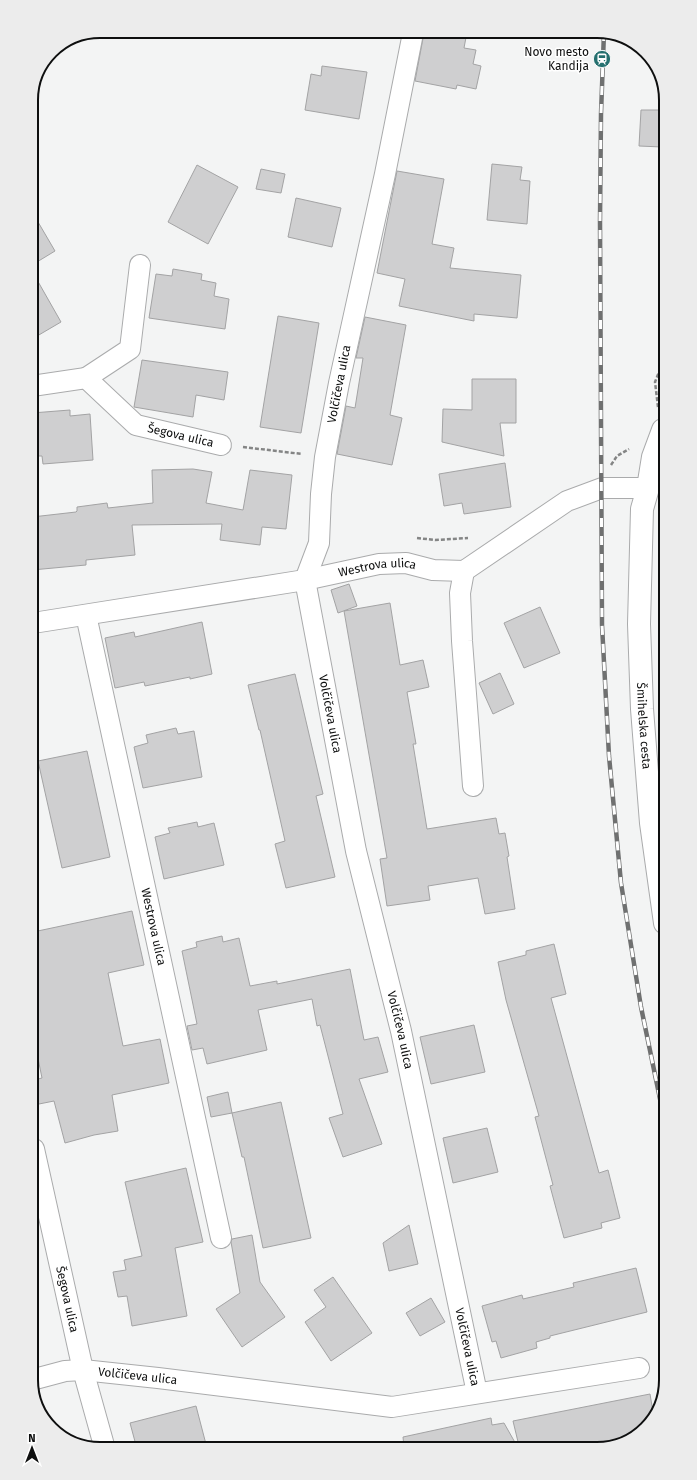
<svg xmlns="http://www.w3.org/2000/svg" width="697" height="1480" viewBox="0 0 697 1480" font-family="'Fira Sans',sans-serif">
	<style>
		.building { fill: #cfcfd0; stroke: #a3a3a4 }
		.lines { fill: none; stroke-linecap: round; stroke-linejoin: round }
		.minor-casing { stroke: #aaabac; stroke-width: 22 }
		.tertiary-casing { stroke: #aaabac; stroke-width: 24 }
		.path { stroke: #848585; stroke-width: 2.5; stroke-dasharray: 4 2; stroke-linecap: butt }
		.minor { stroke: #fff; stroke-width: 20 }
		.tertiary { stroke: #fff; stroke-width: 22 }
		.rail-casing { stroke: #6f7070; stroke-width: 4.5 }
		.rail { stroke: #fff; stroke-width: 3; stroke-dasharray: 9; stroke-linecap: butt }
		.labels { text-anchor: middle; dominant-baseline: central; stroke-width: 3; stroke-linejoin: round; paint-order: stroke }
		.poi-label { font-size: 12px; fill: #0e0f0f; stroke: #fff; text-anchor: end }
		.street-label { font-size: 12px; fill: #0e0f0f; stroke: #fff }
		.rim { fill: none; stroke: #0e0f0f; stroke-width: 2 }
	</style>
	<rect width="100%" height="100%" fill="#f3f4f4"/>
	<path class="building" d="M467 32 464 48 476 50 473 64 481 66 476 89 457 85 456 89 415 81 424 33Z
		M322 66 367 72 359 119 305 110 311 74 321 76Z
		M641 110H662V147L639 146Z
		M492 164 522 167 520 180 530 181 527 224 487 220Z
		M197 165 238 187 208 244 168 222Z
		M261 169 285 174 281 193 256 189Z
		M397 171 444 179 432 244 454 248 450 268 521 275 517 318 474 314V321L399 306 405 279 377 273Z
		M296 198 341 208 332 247 288 237Z
		M31 210 55 251 32 265V249Z
		M173 269 202 274 201 280 216 283 214 296 229 299 225 329 149 318 156 274 172 276Z
		M32 271 61 322 32 339Z
		M278 316 319 323 301 433 260 427Z
		M365 317 406 325 390 415 402 418 392 465 337 454 346 406 355 408 363 358H356Z
		M142 360 228 372 224 400 196 395 193 417 134 407Z
		M472 379H516V423H500L504 456 442 442 443 409 472 410Z
		M70 410V416L90 414 93 460 43 464 42 456H32V413Z
		M505 463 511 507 464 514 462 503 444 506 439 474Z
		M193 469 212 472 206 503 243 510 250 470 292 475 286 529 262 527 260 545 220 540 222 524 132 525 135 555 86 560V565L32 570V517L76 512 77 511V507L107 503 108 508 153 503 152 470Z
		M349 584 357 606 338 613 331 590Z
		M390 603 400 665 423 660 429 687 407 692 416 744H413L427 829 496 818 499 834 505 833 509 856 507 857 515 909 485 914 478 878 428 886 430 900 387 906 380 859 387 858 344 611Z
		M540 607 560 653 524 668 504 623Z
		M202 622 212 674 190 679V677L145 686 144 682 115 688 105 638 134 632 135 637Z
		M500 673 514 704 493 714 479 683Z
		M295 674 323 794 316 796 335 877 286 888 275 844 285 841 260 730H259L248 685Z
		M176 728 178 734 194 731 202 777 143 788 134 747 148 743 146 735Z
		M87 751 110 857 62 868 38 761Z
		M197 822 198 827 214 823 224 865 164 879 155 837 170 833 168 828Z
		M132 911 144 965 108 973 123 1046 160 1039 169 1083 112 1095 118 1131 94 1135 65 1143 54 1101 34 1105V1080L42 1078 34 1039 33 932Z
		M222 936 223 942 239 938 250 986 277 981V984L350 969 364 1040 378 1037 388 1072 359 1079 382 1144 343 1157 329 1118 343 1114 320 1025 317 1026 312 999 258 1010 267 1050 207 1064 203 1048 192 1050 187 1026 197 1024 182 951 197 947 196 942Z
		M554 944 566 994 551 998 599 1173 608 1170 620 1218 601 1223 602 1228 564 1238 550 1186 553 1185 535 1117 539 1116 506 1000 498 962 526 955V951Z
		M474 1025 485 1072 431 1084 420 1037Z
		M228 1092 232 1113 211 1117 207 1097Z
		M281 1102 311 1238 263 1248 244 1157H242L232 1113Z
		M487 1128 498 1172 453 1183 443 1138Z
		M186 1168 203 1242 175 1248 187 1316 132 1326 127 1296 118 1297 113 1272 126 1270 124 1260 142 1256 125 1182Z
		M409 1225 418 1264 389 1271 383 1243Z
		M252 1235 260 1282 285 1317 242 1347 216 1309 240 1293 231 1242 232 1239Z
		M636 1268 647 1312 550 1336V1338L536 1342 537 1348 501 1358 496 1341 492 1342 482 1306 522 1295 523 1299 574 1287 573 1283Z
		M333 1277 372 1333 331 1361 305 1322 326 1307 314 1290Z
		M431 1298 445 1322 420 1336 406 1313Z
		M650 1394 654 1418 619 1445 519 1446 513 1421Z
		M196 1406 207 1448 137 1449 130 1423Z
		M491 1418 492 1425 504 1423 517 1446 404 1447 403 1437Z"/>
	<g class="lines">
		<defs>
			<g id="minor">
				<path id="s1" d="M413 33 385 174 339 383 325 457 321 494 319 543 305 580 356 851 401 1031 477 1393"/>
				<path d="M86 378 130 349 140 265"/>
				<path id="s2" d="M32 386 86 378 136 425 221 445"/>
				<path d="M464 571 460 593 462 641 473 786"/>
				<path id="s3" d="M86 615 221 1238"/>
				<path id="s4" d="M33 623 305 580 379 564 406 563 433 570 464 571 567 501 602 488H648"/>
				<path id="s5" d="M34 1149 83 1370 105 1449"/>
				<path id="s6" d="M35 1379 65 1371 83 1370 158 1378 392 1407 639 1368"/>
			</g>
			<g id="tertiary">
				<path id="s7" d="M663 430 653 457 648 488 642 509 639 624 642 709 651 823 665 923"/>
			</g>
		</defs>
		<use href="#minor" class="minor-casing"/>
		<use href="#tertiary" class="tertiary-casing"/>
		<path class="path" d="M658 407 655 382 663 362
			M243 447 302 454
			M611 465 617 456 629 449
			M417 538 435 540 468 538"/>
		<use href="#minor" class="minor"/>
		<use href="#tertiary" class="tertiary"/>
		<defs>
			<path id="rail" d="M604 32 601 114 600 221 602 625 609 756 621 883 641 1007 665 1123"/>
		</defs>
		<use href="#rail" class="rail-casing"/>
		<use href="#rail" class="rail"/>
	</g>
	<defs>
		<symbol id="station-disc" viewBox="-11 -11 22 22"><circle r="9.5" fill="#25706f" stroke="#fff"/><path d="M-3-6H3Q5-6 5-4V2Q5 4 3 4L4.5 6H3L1.5 4h-3L-3 6H-4.5L-3 4Q-5 4-5 2V-4Q-5-6-3-6ZM-3.5-4v3h7v-3ZM-3.5 1v1.5H-2V1ZM2 1v1.5H3.5V1Z" fill="#fff"/></symbol>
	</defs>
	<g fill-rule="evenodd">
		<use href="#station-disc" x="592" y="49" width="20" height="20"/>
	</g>
	<g class="labels">
		<g class="poi-label">
			<text x="589" y="52">Novo mesto<tspan x="589" dy="14">Kandija</tspan></text>
		</g>
		<g class="street-label">
			<text transform="translate(339 384) rotate(-79)">Volčičeva ulica</text>
			<text stroke="none"><textPath href="#s2" startOffset="169">Šegova ulica</textPath></text>
			<text stroke="none"><textPath href="#s4" startOffset="349">Westrova ulica</textPath></text>
			<text stroke="none"><textPath href="#s1" startOffset="695">Volčičeva ulica</textPath></text>
			<text stroke="none"><textPath href="#s7" startOffset="299">Šmihelska cesta</textPath></text>
			<text stroke="none"><textPath href="#s3" startOffset="319">Westrova ulica</textPath></text>
			<text stroke="none"><textPath href="#s1" startOffset="1019">Volčičeva ulica</textPath></text>
			<text stroke="none"><textPath href="#s5" startOffset="154">Šegova ulica</textPath></text>
			<text stroke="none"><textPath href="#s1" startOffset="1343">Volčičeva ulica</textPath></text>
			<text stroke="none"><textPath href="#s6" startOffset="104">Volčičeva ulica</textPath></text>
		</g>
	</g>
	<path d="M0 0H697V1480H0ZM100 38H597A62 62 0 0 1 659 100V1380A62 62 0 0 1 597 1442H100A62 62 0 0 1 38 1380V100A62 62 0 0 1 100 38Z" fill="#ececec" fill-rule="evenodd"/>
	<path class="rim" d="M100 38H597A62 62 0 0 1 659 100V1380A62 62 0 0 1 597 1442H100A62 62 0 0 1 38 1380V100A62 62 0 0 1 100 38Z"/>
	<g transform="translate(32 1448)" stroke="#ffffff" stroke-width="3" paint-order="stroke">
	<path d="M0-3L7 15L0 10L-7 15Z" fill="#0e0f0f"/>
	<text y="-6" font-size="11" font-weight="bold" text-anchor="middle" fill="#0e0f0f">N</text>
	</g>
</svg>
